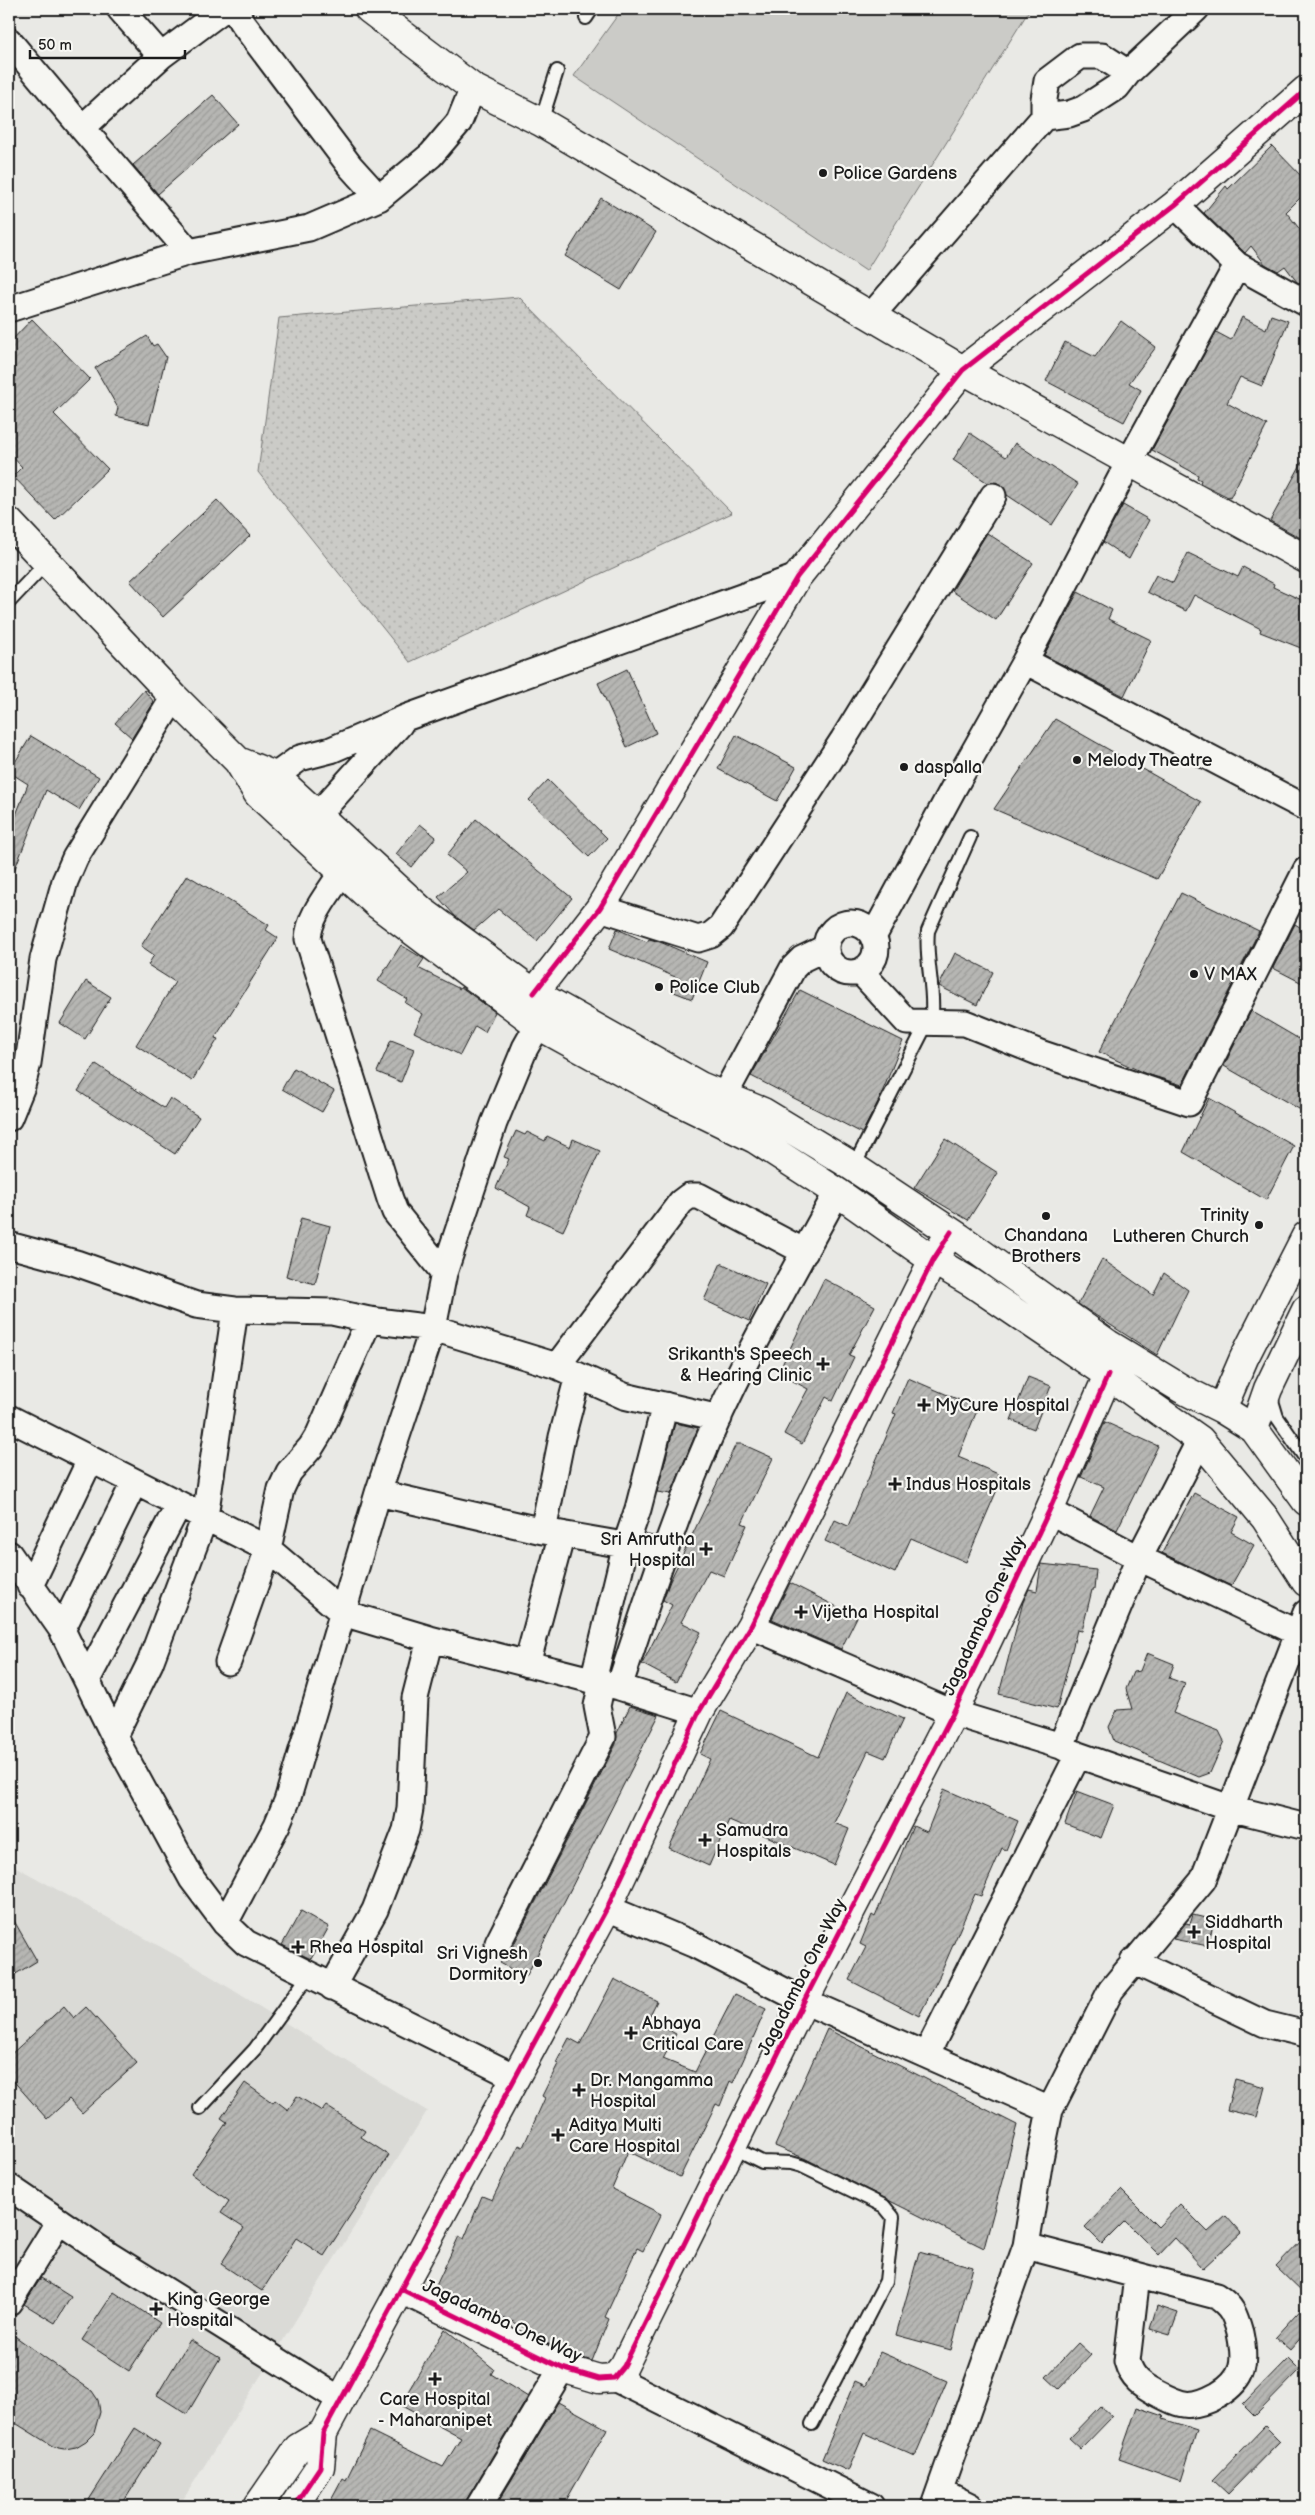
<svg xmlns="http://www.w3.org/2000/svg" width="1315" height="2515" viewBox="0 0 1315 2515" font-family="'Balsamiq Sans',sans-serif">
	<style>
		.built { fill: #dadad6 }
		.park { fill: url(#park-dots); stroke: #747472 }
		.garden { fill: #cbcbc7; stroke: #747472 }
		.building { fill: url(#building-hatch); stroke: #1c1c1c }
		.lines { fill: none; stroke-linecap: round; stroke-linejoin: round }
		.lane-casing { stroke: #1c1c1c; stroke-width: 16 }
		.street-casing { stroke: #1c1c1c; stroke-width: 29 }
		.secondary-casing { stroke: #1c1c1c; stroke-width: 31 }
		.lane { stroke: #f6f6f2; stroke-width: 12 }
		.street { stroke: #f6f6f2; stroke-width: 25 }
		.secondary { stroke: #f6f6f2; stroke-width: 28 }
		.cycleway-casing { stroke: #f6f6f2; stroke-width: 8 }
		.cycleway { stroke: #d6006c; stroke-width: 5 }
		.poi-dot { fill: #1c1c1c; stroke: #f6f6f2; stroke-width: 2 }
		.labels { text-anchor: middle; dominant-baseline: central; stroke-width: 4.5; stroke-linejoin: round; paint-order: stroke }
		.poi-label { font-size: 18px; fill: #1c1c1c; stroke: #f6f6f2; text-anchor: start }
		.street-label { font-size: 18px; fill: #1c1c1c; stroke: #f6f6f2 }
	</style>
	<defs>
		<pattern id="park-dots" width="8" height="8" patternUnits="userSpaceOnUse" patternTransform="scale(1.25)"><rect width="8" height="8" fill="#cbcbc7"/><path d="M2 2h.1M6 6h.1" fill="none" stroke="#aeaeaa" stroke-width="1.8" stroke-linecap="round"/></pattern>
		<pattern id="building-hatch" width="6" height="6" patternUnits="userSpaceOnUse" patternTransform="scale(1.25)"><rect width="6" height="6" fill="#b6b6b3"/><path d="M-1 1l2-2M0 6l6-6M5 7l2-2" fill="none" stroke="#9c9c99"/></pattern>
	</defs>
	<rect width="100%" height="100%" fill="#e9e9e5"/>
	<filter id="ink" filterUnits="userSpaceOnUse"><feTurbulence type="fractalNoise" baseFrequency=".02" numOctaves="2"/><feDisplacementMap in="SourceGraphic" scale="10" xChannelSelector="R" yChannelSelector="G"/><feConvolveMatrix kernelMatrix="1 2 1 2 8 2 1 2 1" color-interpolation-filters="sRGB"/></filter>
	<g filter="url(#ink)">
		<path class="built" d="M9 1863 188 1962 427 2111 179 2506H9Z"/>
		<path class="park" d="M519 297 732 513 410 662 258 472 279 318Z"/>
		<path class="garden" d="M622 9H1030L866 271 574 76Z"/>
		<path class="building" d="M213 95 238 124 158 194 133 165Z
			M1272 146 1306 181V192L1286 212 1306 237V287L1297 282 1285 266 1278 271 1265 264 1251 246 1245 253 1204 213 1226 186 1228 189Z
			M601 198 656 232 621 290 565 256Z
			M1271 315 1288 321 1262 386 1240 377 1227 403 1267 425 1230 498 1200 483 1201 480 1197 478 1198 475 1152 450 1216 332 1231 340 1242 317 1266 329Z
			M32 319 90 379 54 414 108 469 55 520 13 476 22 467 9 453V343Z
			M1121 321 1156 347 1129 383 1141 390 1124 422 1046 381 1065 342 1095 357Z
			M147 336 153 346 157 344 166 357 149 424 116 416 118 408 95 368Z
			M970 433 1006 457 1015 443 1078 484 1052 525 1007 495 1001 484 988 483 953 460Z
			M1306 455V541L1270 521Z
			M217 500 250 536 163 617 130 581Z
			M1123 505 1149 520 1129 559 1103 542Z
			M987 533 1033 563 996 620 952 591Z
			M1188 553 1238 577 1243 567 1274 584 1273 587 1306 602V650L1260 632 1261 629 1194 595 1186 611 1147 592 1156 575 1173 583Z
			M1078 592 1112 610 1108 619 1151 640 1124 696 1044 655Z
			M627 669 656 733 627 747 598 683Z
			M144 690 154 702 132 738 115 723Z
			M1055 719 1201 802 1157 879 994 809Z
			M736 735 796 767 777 801 718 769Z
			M31 736 99 777 79 810 46 790 10 881 9 833 28 784 9 772Z
			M548 780 607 838 589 857 529 800Z
			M476 819 572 898 537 941 498 909 474 930 456 917 438 897 467 872 447 855Z
			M420 824 436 837 412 867 396 854Z
			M187 875 269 925 266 930 278 938 215 1038 218 1039 192 1081 136 1045 175 982 148 965 154 955 141 946Z
			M1181 893 1259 931 1182 1085 1144 1073 1099 1052Z
			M1295 924 1306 931V985L1273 968Z
			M617 929 647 942 649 939 660 942 707 962 692 999 674 992 680 979 609 949Z
			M401 945 424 959 418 968 460 989 461 987 495 1012 485 1032 475 1026 460 1055 414 1032 423 1014 405 1003 407 999 378 981Z
			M955 953 993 972 977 1005 939 986Z
			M86 981 111 997 85 1039 60 1023Z
			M800 990 903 1041 879 1100 862 1133 751 1076Z
			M1251 1011 1306 1043V1113L1224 1066Z
			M391 1040 414 1049 401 1082 377 1072Z
			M96 1064 164 1108 170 1098 199 1117 175 1154 78 1091Z
			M294 1068 334 1091 322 1112 282 1089Z
			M1209 1098 1294 1146 1266 1200 1183 1152Z
			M516 1131 525 1135 527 1132 545 1141 547 1136 570 1147 573 1139 600 1151 563 1231 527 1215 530 1207 496 1188 509 1159 504 1157Z
			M945 1139 998 1173 968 1220 914 1188Z
			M301 1218 330 1226 315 1284 286 1276Z
			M1102 1259 1153 1295 1164 1273 1188 1290 1157 1355 1078 1304Z
			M721 1263 766 1284 749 1321 704 1300Z
			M824 1279 875 1306 849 1355 854 1357 833 1401 826 1397 802 1444 784 1434 808 1389 778 1373Z
			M1028 1377 1051 1386 1034 1429 1011 1420Z
			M908 1378 978 1408 958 1457 1003 1476 966 1562 911 1538 895 1573 825 1541 835 1520 848 1526 896 1414 893 1413Z
			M1105 1422 1158 1446 1117 1530 1090 1516 1104 1487 1081 1477Z
			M675 1423 698 1428 671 1494 657 1492Z
			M736 1444H742L773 1458 742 1523 747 1525 724 1576 709 1570 681 1622 701 1632 676 1682 642 1664 672 1605 663 1600 670 1581Z
			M1194 1493 1239 1517 1231 1532 1254 1545 1231 1586 1162 1553Z
			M1041 1564 1096 1570 1094 1590H1092L1082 1631 1077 1630 1057 1709 999 1694 1023 1602 1029 1589 1037 1591Z
			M790 1583 857 1617 841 1649 772 1619Z
			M1147 1653 1174 1664 1169 1678 1185 1684 1173 1713 1219 1731 1224 1741 1210 1773 1199 1777 1114 1741 1109 1727 1117 1710 1132 1709 1126 1689 1133 1672 1140 1671Z
			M846 1693 903 1719 885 1758 868 1751 834 1823 849 1829 834 1865 729 1820 709 1866 669 1848 710 1759 700 1754 721 1711 818 1757Z
			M630 1706 659 1715 526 1977 500 1963 511 1950 616 1744 617 1733Z
			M944 1789 1018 1821 1006 1850 1002 1848 981 1896 975 1894 940 1975 919 2016 849 1980 866 1947 860 1944 872 1915 875 1917 913 1826 927 1832Z
			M1077 1791 1114 1805 1101 1838 1065 1824Z
			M301 1911 329 1927 311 1959 282 1945Z
			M9 1912 37 1961 9 1978Z
			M1193 1915 1214 1920 1208 1946 1173 1939 1186 1923 1190 1924Z
			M614 1979 657 2001 648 2019 676 2034 663 2059 695 2072 735 1994 766 2009 733 2083 730 2081 720 2106 716 2104 680 2177 628 2151 612 2189 661 2214 643 2251 637 2248 605 2317 609 2319 592 2361 568 2353 538 2339 540 2335 505 2318 503 2322 435 2288 459 2236 464 2239 482 2196 492 2200 519 2145 523 2147 545 2098 542 2096 558 2064 556 2063 569 2038 580 2044Z
			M64 2006 74 2018 86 2007 137 2063 82 2113 69 2099 47 2119 9 2076V2056Z
			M827 2029 1017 2125 984 2248 806 2159 775 2146Z
			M1235 2079 1265 2087 1257 2117 1227 2110Z
			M245 2083 273 2103 275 2100 288 2110 297 2096 322 2111 326 2106 365 2131 361 2137 389 2155 324 2256 296 2238 262 2291 221 2264 244 2228 221 2213 229 2201 191 2174 227 2122 221 2118Z
			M1121 2190 1158 2227 1180 2204 1208 2232 1226 2216 1241 2233 1203 2268 1175 2238 1159 2255 1125 2221 1102 2244 1085 2227Z
			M1306 2236V2296L1276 2267Z
			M919 2252 973 2267 951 2350 896 2335Z
			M41 2278 71 2297 55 2323 24 2304Z
			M114 2292 160 2323 129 2371 82 2340Z
			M1306 2303V2332L1290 2350 1275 2337Z
			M1157 2306 1178 2313 1170 2335 1150 2329Z
			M445 2329 494 2369 491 2374 528 2397 467 2499 465 2506H328L343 2478 346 2480 370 2431 443 2467 461 2438 400 2405Z
			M9 2332 92 2391 98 2400 100 2411 94 2433 86 2441 76 2447 65 2449 54 2447 9 2419Z
			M190 2340 220 2358 187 2414 157 2395Z
			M1078 2343 1091 2355 1059 2389 1046 2377Z
			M880 2352 947 2381 915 2456 864 2433 848 2471 822 2459 855 2381 866 2386Z
			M1288 2358 1300 2370 1255 2416 1243 2404Z
			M558 2402 607 2429 563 2506H496Z
			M1100 2406 1112 2417 1081 2449 1069 2438Z
			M1137 2407 1164 2416 1163 2419 1197 2430 1181 2481 1119 2459Z
			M1265 2426 1280 2441 1228 2494 1213 2480Z
			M135 2428 160 2444 121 2506H85Z"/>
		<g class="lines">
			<defs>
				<path id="lane" d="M586 18 592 9
					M541 122 557 71
					M9 602 47 562
					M853 1168 932 1013C934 985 925 958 928 931L970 837
					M1270 1394 1277 1417 1306 1459
					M200 2108 255 2049 309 1975
					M732 2147 762 2162 791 2163 802 2166 884 2206 893 2217 886 2281 812 2424"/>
				<path id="street" d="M120 9 161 56
					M235 9 241 21 350 166 379 198
					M9 41 82 128
					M1044 117V99L1047 81 1080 56H1102L1128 73
					M1175 205 1237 265 1306 303
					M189 252 82 128 161 56 224 9
					M9 309 189 252 309 228 379 198 431 155 459 122 473 88
					M871 316 1044 117 1069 114 1083 109 1117 87 1128 73 1196 9
					M1025 661 1306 808
					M261 790 275 776 300 758 331 750 405 718 797 577
					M304 830 400 724
					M342 872C330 892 309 915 308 939L390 1199 395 1212 444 1273
					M600 908 698 939 711 935 721 927 843 740 993 496
					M826 948a25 25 0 1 1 50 0a25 25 0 1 1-50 0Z
					M873 937 953 789 1025 661 1129 462 1237 265
					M861 972 907 1022 965 1023 1040 1053 1189 1103 1306 870
					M724 1096 793 968 802 959 825 948
					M9 1118 22 1086 28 1063 43 959 65 881 75 858 174 697
					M9 1245 76 1263 196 1305 235 1310 332 1312 369 1320 433 1328 557 1366 624 1396 719 1418
					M557 1366 681 1202 689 1196H699L805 1252
					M9 1418 268 1549 343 1613 430 1639 619 1687 699 1712
					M378 1493 543 1531 664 1552
					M1049 1511 1139 1558 1298 1633
					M543 1531 562 1437 578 1376
					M9 1554 62 1630 114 1736 192 1879 225 1923 246 1943 515 2077
					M30 1586 90 1460
					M751 1626 953 1713 1061 1746 1078 1755 1230 1808 1306 1827
					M62 1630 134 1483
					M228 1662 268 1549 281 1489 289 1472 311 1447 319 1434 369 1320
					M527 1664 562 1534
					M87 1680 179 1504
					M593 1681 626 1544 638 1509 665 1405
					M619 1687C644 1612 668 1536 699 1462 737 1369 789 1281 837 1192
					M114 1736 150 1663 205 1517 235 1310
					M1061 1746 1139 1558 1200 1440
					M607 1908 695 1945 804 2001 1050 2110
					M225 1923 277 1825 287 1801 378 1493 433 1328 444 1273 494 1123 525 1048 538 1025
					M498 1943 603 1737 597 1706 602 1683
					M1133 1961 1265 2024 1306 2034
					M332 1987 375 1910 406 1830 410 1809 415 1698 430 1639
					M926 2055 1078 1755
					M9 2187 109 2255 341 2400
					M1026 2246 1216 2296C1232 2306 1235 2315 1240 2333 1246 2362 1245 2379 1218 2395 1192 2409 1183 2407 1157 2393 1142 2385 1132 2379 1127 2361L1137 2276
					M9 2302 59 2221
					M614 2378 871 2506
					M940 2491 970 2506
					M479 2506 562 2368
					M934 2506 1026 2246 1040 2159 1050 2110 1111 1990 1203 1880 1306 1613"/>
				<path id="secondary" d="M369 9 473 88 541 122 963 370 1306 559
					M9 522 174 697 238 761 258 794 377 904 538 1025 667 1096 755 1139 837 1192 933 1260 972 1283 1108 1375 1200 1440 1265 1518 1306 1582
					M238 761 275 776 422 911 534 993 700 1086 763 1112 844 1161 960 1238 1108 1344 1182 1389 1222 1409 1254 1429 1306 1501
					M534 993 600 908 797 577 963 370 1175 205 1306 90
					M1222 1409 1244 1358 1306 1236
					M1254 1429 1268 1389 1306 1310
					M401 2289 562 2368 599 2379 614 2378 624 2366 804 2001 953 1713 1049 1511 1108 1375
					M258 2506 298 2448 323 2433
					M294 2506 320 2467 323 2433 607 1908 699 1712 751 1626 933 1260 951 1232"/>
			</defs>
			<use href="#lane" class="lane-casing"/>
			<use href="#street" class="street-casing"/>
			<use href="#secondary" class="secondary-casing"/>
			<use href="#lane" class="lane"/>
			<use href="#street" class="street"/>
			<use href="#secondary" class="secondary"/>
			<defs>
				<path id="cycleway" d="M534 993 600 908 797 577 963 370 1175 205 1306 90
					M401 2289 562 2368 599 2379 614 2378 624 2366 804 2001 953 1713 1049 1511 1108 1375
					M294 2506 320 2467 323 2433 607 1908 699 1712 751 1626 933 1260 951 1232"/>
			</defs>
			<use href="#cycleway" class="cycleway-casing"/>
			<use href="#cycleway" class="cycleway"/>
		</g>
	</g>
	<g class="poi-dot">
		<circle cx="823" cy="173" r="5"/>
		<circle cx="1077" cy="760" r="5"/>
		<circle cx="904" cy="767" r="5"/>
		<circle cx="1194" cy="974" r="5"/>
		<circle cx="659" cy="987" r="5"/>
		<circle cx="1046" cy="1216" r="5"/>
		<circle cx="1259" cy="1225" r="5"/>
		<path d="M820.5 1356.5h5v5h5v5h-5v5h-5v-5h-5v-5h5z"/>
		<path d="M921.5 1397.5h5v5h5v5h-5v5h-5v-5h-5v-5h5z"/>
		<path d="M892.5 1476.5h5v5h5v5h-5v5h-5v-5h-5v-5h5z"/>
		<path d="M703.5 1541.5h5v5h5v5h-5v5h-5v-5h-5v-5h5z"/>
		<path d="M798.5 1604.5h5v5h5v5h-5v5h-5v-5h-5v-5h5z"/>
		<path d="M702.5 1832.5h5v5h5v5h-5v5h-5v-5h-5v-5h5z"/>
		<path d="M1191.5 1924.5h5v5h5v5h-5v5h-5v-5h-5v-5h5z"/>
		<path d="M295.5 1939.5h5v5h5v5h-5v5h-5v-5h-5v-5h5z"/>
		<circle cx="538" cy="1963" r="5"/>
		<path d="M628.5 2025.5h5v5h5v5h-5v5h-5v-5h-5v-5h5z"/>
		<path d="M576.5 2082.5h5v5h5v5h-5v5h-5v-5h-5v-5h5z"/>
		<path d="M555.5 2127.5h5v5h5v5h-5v5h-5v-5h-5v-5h5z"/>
		<path d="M153.5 2301.5h5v5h5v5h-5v5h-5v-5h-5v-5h5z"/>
		<path d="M432.5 2371.5h5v5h5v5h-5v5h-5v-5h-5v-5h5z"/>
	</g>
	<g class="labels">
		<g class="poi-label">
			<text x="833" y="173">Police Gardens</text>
			<text x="1087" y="760">Melody Theatre</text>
			<text x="914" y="767">daspalla</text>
			<text x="1204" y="974">V MAX</text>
			<text x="669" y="987">Police Club</text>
			<text x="1249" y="1215" text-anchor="end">Trinity<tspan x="1249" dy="21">Lutheren Church</tspan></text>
			<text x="1046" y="1235" text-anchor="middle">Chandana<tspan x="1046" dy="21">Brothers</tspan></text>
			<text x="812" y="1354" text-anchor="end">Srikanth's Speech<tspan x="812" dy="21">&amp; Hearing Clinic</tspan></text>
			<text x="935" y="1405">MyCure Hospital</text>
			<text x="906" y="1484">Indus Hospitals</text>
			<text x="695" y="1539" text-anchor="end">Sri Amrutha<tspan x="695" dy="21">Hospital</tspan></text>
			<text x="812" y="1612">Vijetha Hospital</text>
			<text x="716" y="1830">Samudra<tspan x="716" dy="21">Hospitals</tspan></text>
			<text x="1205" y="1922">Siddharth<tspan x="1205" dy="21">Hospital</tspan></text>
			<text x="309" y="1947">Rhea Hospital</text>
			<text x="528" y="1953" text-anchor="end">Sri Vignesh<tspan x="528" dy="21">Dormitory</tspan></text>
			<text x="642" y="2023">Abhaya<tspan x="642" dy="21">Critical Care</tspan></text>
			<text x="590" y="2080">Dr. Mangamma<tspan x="590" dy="21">Hospital</tspan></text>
			<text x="569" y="2125">Aditya Multi<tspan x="569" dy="21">Care Hospital</tspan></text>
			<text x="167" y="2299">King George<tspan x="167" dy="21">Hospital</tspan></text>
			<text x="435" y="2399" text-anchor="middle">Care Hospital<tspan x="435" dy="21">- Maharanipet</tspan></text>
		</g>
		<g class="street-label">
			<text transform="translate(984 1616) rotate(-65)">Jagadamba One Way</text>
			<text transform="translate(802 1977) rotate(-63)">Jagadamba One Way</text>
			<text transform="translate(502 2321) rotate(25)">Jagadamba One Way</text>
		</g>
	</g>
	<rect width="1315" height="2515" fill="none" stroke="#f6f6f2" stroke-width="30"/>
	<rect x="15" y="15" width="1285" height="2485" fill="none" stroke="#1c1c1c" stroke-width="2" filter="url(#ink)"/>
	<path d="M30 50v8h155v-8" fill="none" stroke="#1c1c1c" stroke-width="2.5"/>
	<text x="38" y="50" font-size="15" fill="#1c1c1c" stroke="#f6f6f2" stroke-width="4" paint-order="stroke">50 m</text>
</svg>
